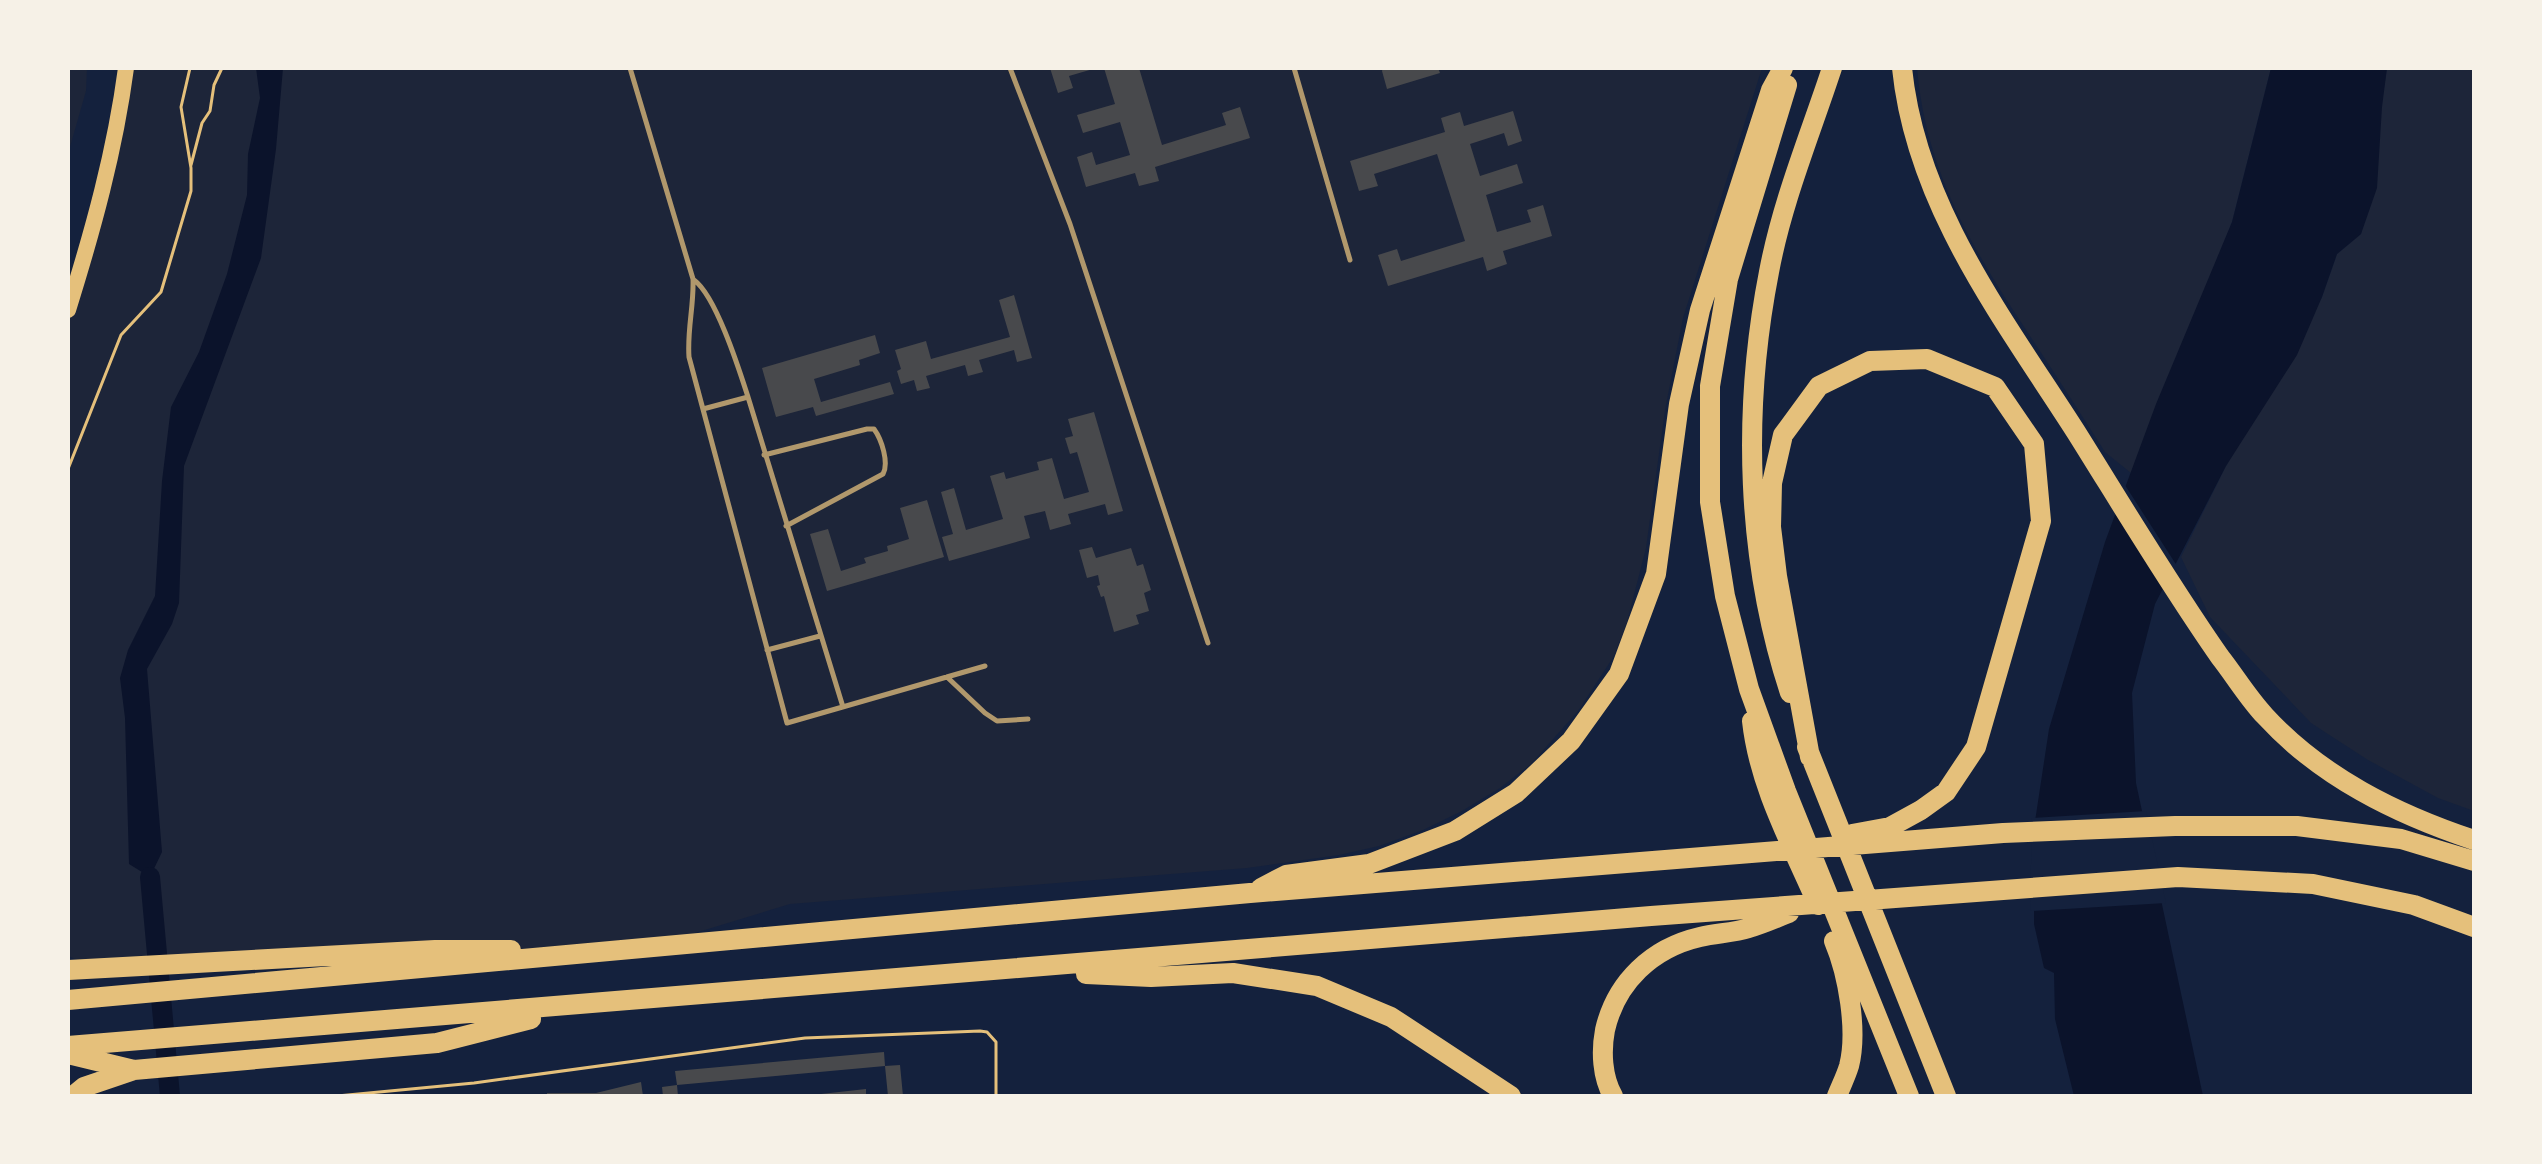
<svg xmlns="http://www.w3.org/2000/svg" width="2542" height="1164" viewBox="0 0 2542 1164" font-family="'Exo 2',sans-serif">
	<style>
		.green { fill: #1d2539 }
		.water { fill: #0b132b }
		.pier { fill: #14213d }
		.lines { fill: none; stroke-linecap: round; stroke-linejoin: round }
		.canal { stroke: #0b132b; stroke-width: 20 }
		.building { fill: #48494c }
		.path { stroke: #e5c07b; stroke-width: 3 }
		.service { stroke: #b1986c; stroke-width: 5 }
		.primary { stroke: #e5c07b; stroke-width: 16 }
		.motorway { stroke: #e5c07b; stroke-width: 20 }
	</style>
	<rect width="100%" height="100%" fill="#14213d"/>
	<path class="green" d="M68 68H87L86 91 68 154Z
		M126 68H1762L1683 318 1665 410 1646 548 1627 622 1614 656 1578 711 1531 764 1500 788 1462 811 1423 830 1379 846 1339 855 1247 868 790 904 639 950 80 961 68 956V310Z
		M1917 68H2271L2232 222 2131 473 2105 452C2081 414 2057 377 2032 339 1975 253 1926 174 1917 68Z
		M2387 68H2474V811L2438 798 2368 760 2311 723 2210 617 2181 557 2226 466 2322 297 2337 254 2361 234Z"/>
	<path class="water" d="M256 68H283L276 149 261 258 184 466 179 603 172 624 147 669 162 852 150 877 129 864 125 718 120 678 128 650 155 596 162 481 171 407 199 352 227 274 247 195 248 154 260 98Z
		M2271 68H2387L2382 107 2377 188 2361 234 2337 254 2322 297 2297 355 2226 466 2155 604 2132 693 2136 783 2203 1096H2074L2055 1019 2054 973 2044 968 2034 924V828L2049 729 2105 542 2156 404 2232 222Z"/>
	<path class="pier" d="M2123 482 2179 569 2166 593 2113 510Z
		M2146 811 2166 903 2030 911 2032 818Z"/>
	<g class="lines">
		<path class="canal" d="M150 877 170 1096"/>
	</g>
	<path class="building" d="M1050 68H1093V69L1069 76 1073 88 1058 93Z
		M1104 68H1139L1162 145 1226 125 1222 113 1240 107 1250 138 1155 167 1159 181 1139 186 1135 173 1086 187 1077 157 1092 152 1096 165 1130 155 1120 122 1083 133 1077 115 1115 104Z
		M1383 68H1438L1440 73 1387 89 1382 71Z
		M1513 111 1522 141 1508 146 1504 133 1470 144 1480 176 1517 164 1523 183 1486 195 1497 232 1531 222 1527 210 1543 205 1552 236 1503 251 1507 264 1487 271 1483 257 1388 286 1378 255 1397 249 1401 261 1465 241 1437 154 1374 174 1378 186 1359 191 1350 161 1445 132 1441 118 1460 112 1464 126Z
		M1014 295 1032 358 1017 362 1014 350 979 360 983 372 968 376 965 365 926 376 930 388 917 391 914 380 901 384 897 371 901 369 895 350 926 341 931 359 1010 337 999 300Z
		M875 335 880 353 859 360 860 365 814 379 821 402 890 382 894 394 816 416 813 407 776 417 762 368Z
		M1094 412 1123 511 1108 515 1105 504 1068 514 1071 524 1050 530 1045 511 1024 516 1030 538 949 561 942 537 953 534 941 492 954 488 966 530 1003 519 990 476 1004 472 1006 479 1039 470 1037 462 1052 458 1064 499 1089 492 1077 452 1070 454 1065 438 1073 436 1068 419Z
		M927 500 944 557 827 591 810 534 828 529 841 571 866 563 864 558 888 551 887 546 909 539 900 508Z
		M1092 547 1096 558 1131 548 1137 566 1143 564 1151 590 1144 593 1149 611 1136 615 1139 624 1114 632 1104 596 1101 597 1097 586 1100 585 1098 575 1087 578 1079 550Z
		M884 1052 885 1066 677 1085 675 1071Z
		M900 1065 903 1096H888L885 1066Z
		M641 1082 643 1096H547V1093H596Z
		M677 1085 678 1096H663L662 1087Z
		M866 1089V1096H821V1094Z"/>
	<g class="lines">
		<path class="path" d="M191 165 202 123 210 111 214 85 222 68
			M68 469 121 335 161 292 191 191V168L181 107 190 68
			M337 1096 474 1083 805 1038 980 1031 987 1032 996 1042V1096"/>
		<path class="service" d="M630 68 693 279C694 306 687 330 689 357L787 723 985 666
			M1010 68 1070 224 1208 643
			M1294 68 1350 260
			M694 280C716 296 739 369 748 397
			M703 409 748 397 843 707
			M764 455 867 429H874C882 440 889 463 883 474L786 526
			M767 650 820 636
			M947 677 985 713 997 721 1028 719"/>
		<path class="primary" d="M68 310C93 230 115 151 126 68"/>
		<path class="motorway" d="M1902 68C1916 206 2003 318 2076 432 2123 507 2169 584 2220 657 2235 676 2248 698 2265 716 2321 777 2396 814 2474 840
			M1787 85 1728 279 1710 386V502L1725 596 1749 689 1786 791 1909 1096
			M1790 693C1746 559 1742 410 1769 272 1782 202 1810 135 1832 68
			M1752 721C1759 786 1792 845 1818 905
			M1807 747 1946 1096
			M1810 757 1777 576 1771 527 1772 483 1783 435 1819 386 1870 361 1927 359 1995 387 2034 444 2041 521 1976 747 1946 792 1921 810 1890 827 1852 834
			M1261 888 1286 875 1369 864 1455 831 1516 793 1571 741 1619 674 1656 574 1679 404 1700 310 1771 90 1783 68
			M1834 941C1848 974 1858 1031 1849 1066 1846 1076 1841 1086 1837 1096
			M68 970 435 950H511
			M1086 974 1151 977 1233 973 1317 986 1391 1017 1511 1096
			M68 1000 1250 893 2003 833 2175 826H2297L2401 839 2474 861
			M68 1046 1651 916 2178 877 2313 884 2414 905 2474 927
			M68 1054 134 1070
			M73 1096 84 1087 134 1070 437 1043 531 1019
			M1613 1096C1602 1077 1601 1051 1605 1030 1616 982 1652 948 1700 937 1716 933 1733 933 1749 928 1763 924 1776 918 1789 913"/>
	</g>
	<rect width="2542" height="1164" fill="none" stroke="#f6f1e7" stroke-width="140"/>
</svg>
